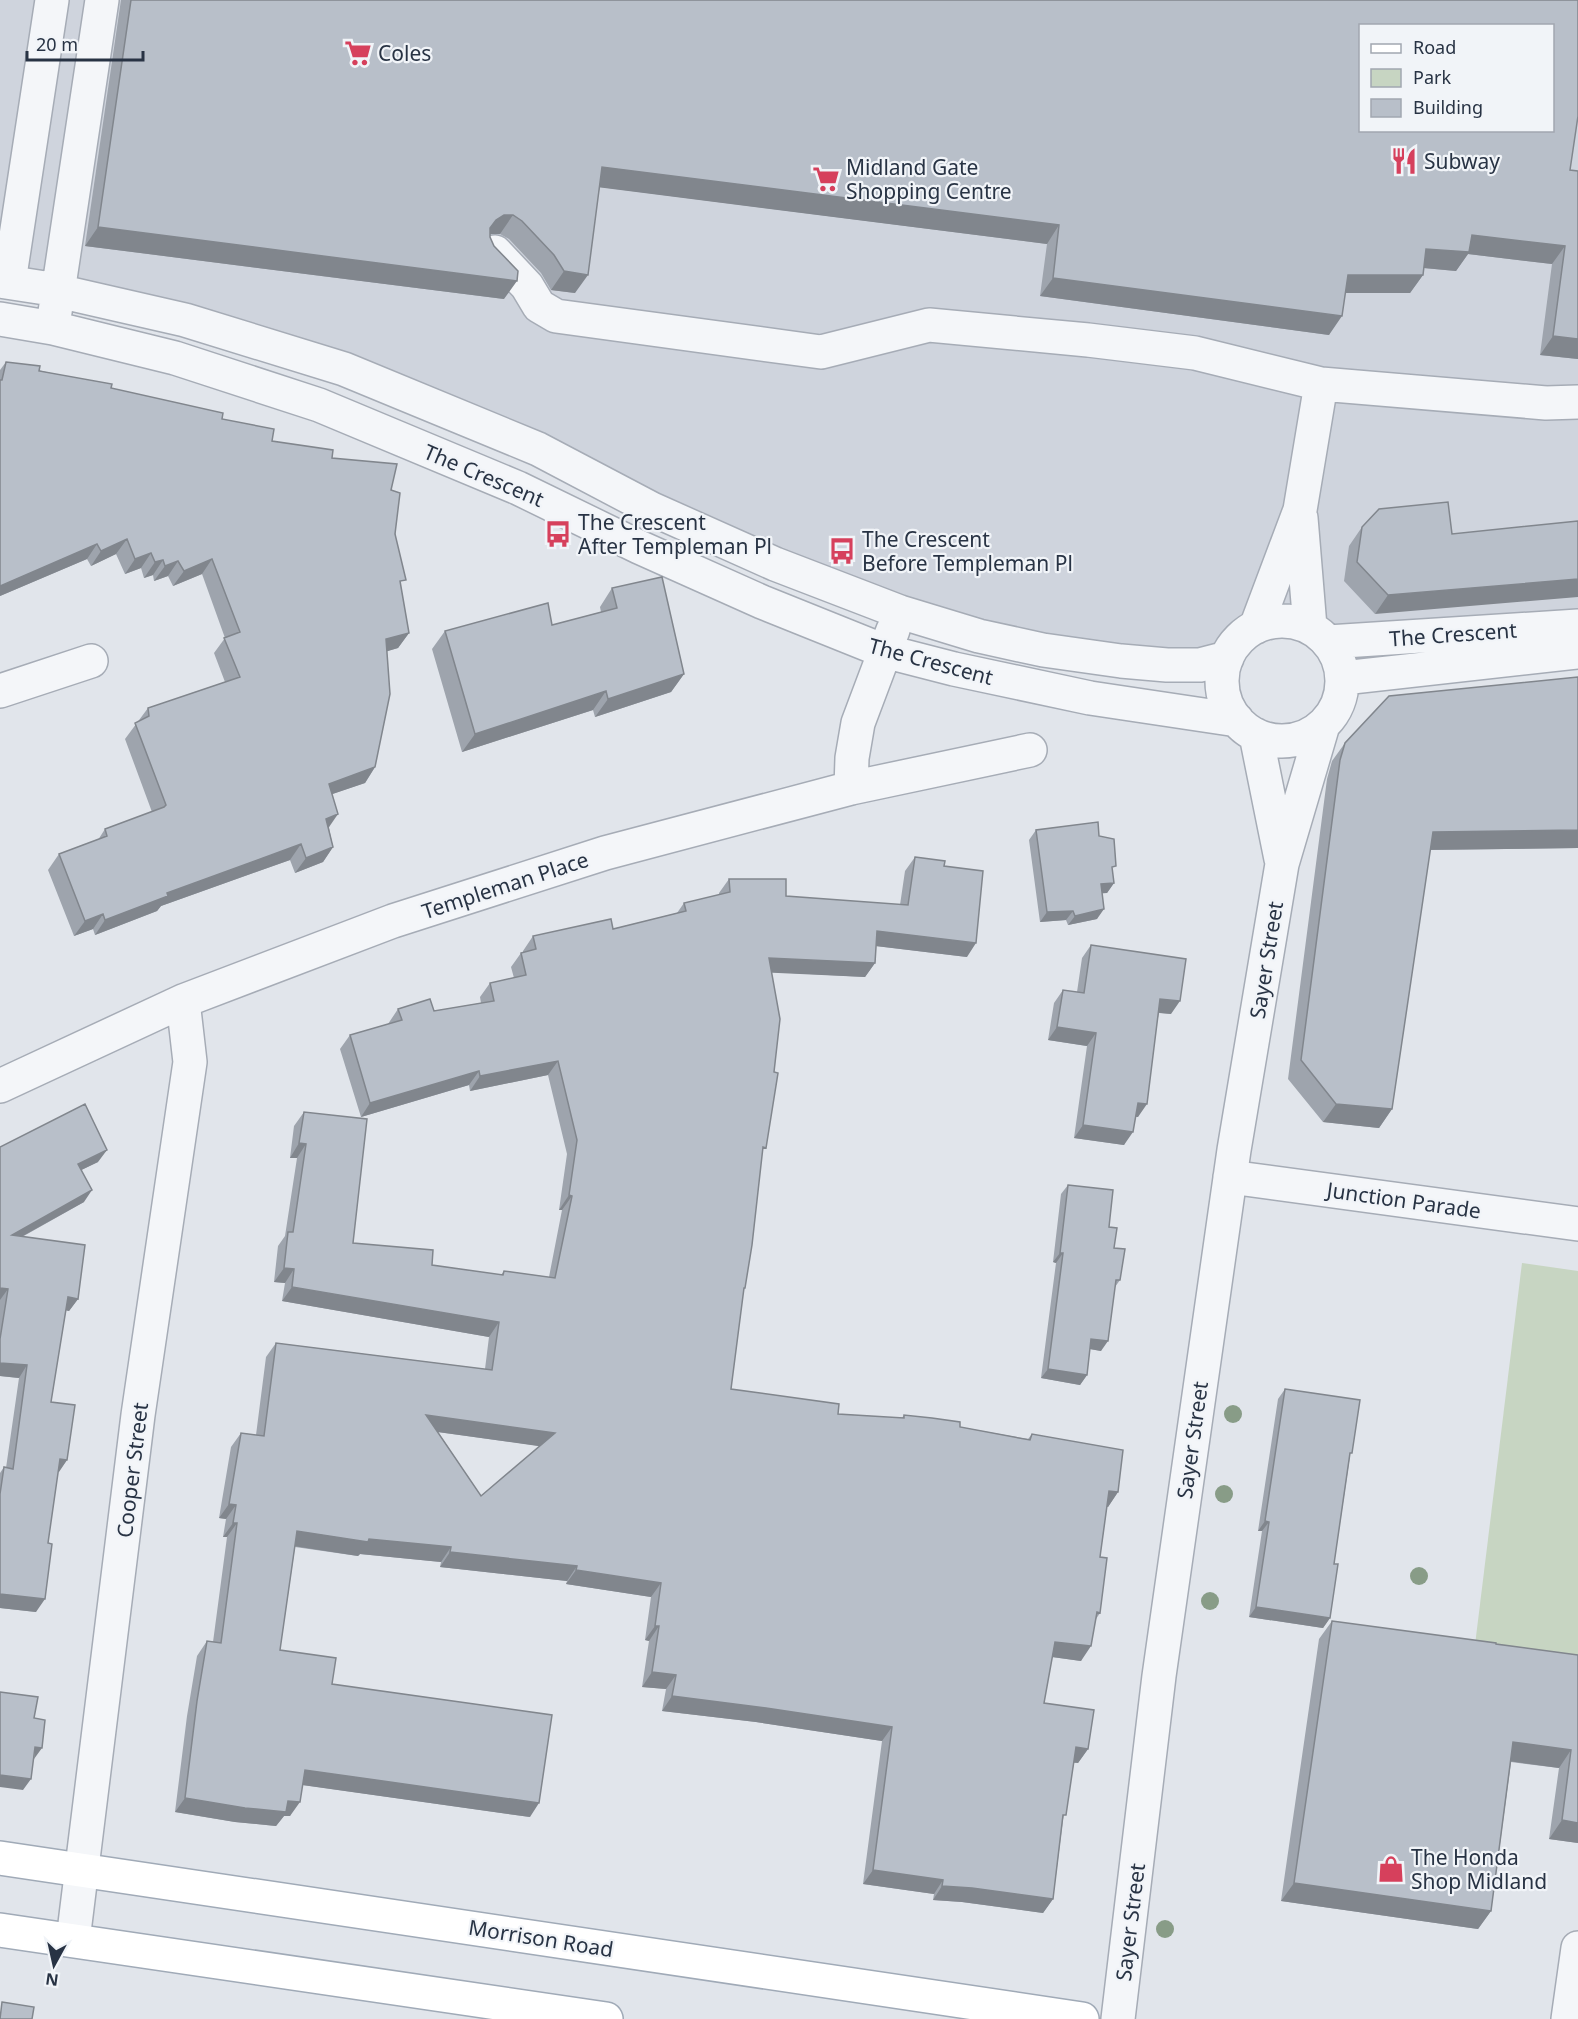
<svg xmlns="http://www.w3.org/2000/svg" width="1578" height="2019" viewBox="0 0 1578 2019" font-family="'Noto Sans',sans-serif">
	<style>
		.built { fill: #cfd4dd; fill-rule: evenodd }
		.green { fill: #c7d5c2 }
		.lines { fill: none; stroke-linecap: round; stroke-linejoin: round }
		.minor-casing { stroke: #a6acb6; stroke-width: 36 }
		.major-casing { stroke: #a0aab7; stroke-width: 36 }
		.minor { stroke: #f4f6f9; stroke-width: 33 }
		.major { stroke: #fff; stroke-width: 33 }
		.tree { fill: #889c87 }
		.wall { fill: #9ea4ad; fill-rule: evenodd }
		.shaded-wall { fill: #81868d }
		.building { fill: #b8bfc9; stroke: #81868d; stroke-width: 1.5; fill-rule: evenodd }
		.labels { text-anchor: middle; dominant-baseline: central; stroke-width: 4.5; stroke-linejoin: round; paint-order: stroke }
		.poi-label { font-size: 21px; fill: #283344; stroke: #f1f4f8; text-anchor: start }
		.street-label { font-size: 21px; fill: #283344; stroke: #f1f4f8 }
	</style>
	<rect width="100%" height="100%" fill="#e1e5eb"/>
	<path class="built" d="M0 0H1578V626L1319 634 1292 622H1274L1244 635 1234 645 1227 658 979 636 344 369 0 281ZM1360 26H1552V130H1360Z"/>
	<path class="green" d="M1522 1263 1578 1271V1669L1474 1653Z"/>
	<g class="lines">
		<defs>
			<path id="minor" d="M495 252 527 286 539 306 556 316 821 352 929 325 1088 340 1195 353 1321 384 1546 403 1578 402
				M0 281 45 288 185 320 344 369 538 449 652 509 775 564 900 612 979 636 1043 650 1121 661 1167 665H1200L1227 658
				M9 282 52 0
				M55 312 102 0
				M0 319 53 328 175 358 319 405 518 488 639 547 762 602 884 651 954 669 1090 698 1237 720
				M1301 518 1310 627
				M1222 681a60 60 0 1 1 120 0a60 60 0 1 1-120 0Z
				M1256 627 1300 510 1321 384
				M1328 642 1578 626
				M1343 678 1578 652
				M0 691 91 661
				M1256 735 1281 859
				M851 788 1030 750
				M0 1086 183 1001 393 921 605 853 851 788 852 758 858 723 893 630
				M1230 1177 1578 1224
				M73 1940 138 1415 190 1062 183 1001
				M1118 2019 1159 1676 1234 1150 1282 864 1323 725
				M1568 2019 1578 1948"/>
			<path id="major" d="M0 1858 1082 2019
				M0 1930 606 2019"/>
		</defs>
		<use href="#minor" class="minor-casing"/>
		<use href="#major" class="major-casing"/>
		<use href="#minor" class="minor"/>
		<use href="#major" class="major"/>
	</g>
	<g class="tree">
		<circle cx="1233" cy="1414" r="9"/>
		<circle cx="1224" cy="1494" r="9"/>
		<circle cx="1419" cy="1576" r="9"/>
		<circle cx="1210" cy="1601" r="9"/>
		<circle cx="1165" cy="1929" r="9"/>
	</g>
	<path class="wall" d="M121 0H1578L1570 170 1578 171V359L1540 355 1552 264 1468 254 1456 271 1424 268 1423 275 1410 293H1345L1329 335 1040 296 1047 244 600 187 575 293 551 290 541 273 509 239 500 234H490V237L504 299 85 246Z
		M6 362 111 388 222 419 272 441 332 458 391 490 401 587 409 633 398 648 387 651 375 767 365 783 332 794 329 828 333 847 323 862 295 873 290 860 161 906 157 911 95 935 93 929 74 936 48 870 59 854 98 840 105 829 152 812 125 739 148 708 225 682 214 653 225 638 202 574 173 586 168 576 154 581 153 575 144 578 141 568 125 574 116 554 91 566 87 559 0 596V370Z
		M1362 527 1452 534 1375 614 1344 581 1349 546Z
		M612 588 684 674 671 692 595 717 593 710 462 752 432 649 445 631 552 625 601 612 600 607Z
		M1345 743 1578 848 1430 850 1392 1109 1379 1128 1323 1122 1288 1079 1327 779 1332 761Z
		M1036 830 1099 836 1112 872 1114 883 1107 893H1102L1097 919 1068 925 1066 920 1040 922 1029 840Z
		M915 857 944 866 967 957 876 946 875 963 865 977 772 972 762 1152 745 1288 743 1291 731 1389 838 1414 902 1418 904 1415 960 1427 1028 1439 1032 1434 1118 1492 1108 1507 1107 1506 1100 1557V1613L1096 1619 1081 1661 1052 1657 1044 1703 1088 1749 1078 1763H1074L1063 1820 1053 1899 1043 1913 962 1902 933 1900 934 1894 863 1884 882 1741 756 1722 662 1711 666 1689 642 1687 649 1641 645 1640 651 1597 566 1584 567 1581 440 1567 441 1562 360 1554 358 1556 295 1547 280 1650 530 1817 303 1785 290 1816H284L276 1826 235 1822 175 1812 187 1716 197 1656 207 1641 213 1642 227 1537H223L226 1519 219 1518 231 1447 241 1433 256 1435 266 1357 276 1343 485 1369 489 1337 282 1301 285 1283 274 1282 278 1246 285 1236 297 1158H290L294 1126 304 1112 353 1243 432 1265 501 1275 504 1271 549 1277 562 1210H559L567 1154 548 1075 470 1091 469 1085 361 1117 340 1049 350 1035 388 1024 398 1009 434 1011 481 1003 480 997 490 983 514 978 511 967 521 953 523 952V951L533 936 613 929 677 913 684 903 719 895V893L729 879 786 896 900 905 905 871ZM438 1432 445 1433 540 1446 481 1496Z
		M1091 945 1171 1014 1159 1013 1138 1117H1136L1124 1145 1074 1138 1087 1046 1048 1040 1054 1003 1063 990 1077 992 1082 958Z
		M0 1147 98 1162 81 1170 84 1202 22 1237 78 1299 69 1311 66 1310 51 1402 67 1460 58 1472 36 1612 0 1608V1473L4 1467 6 1468 19 1378 0 1376Z
		M1068 1185 1109 1227 1114 1248 1120 1280 1115 1287 1101 1351 1090 1349 1087 1375 1080 1385 1041 1378 1056 1263 1053 1262 1061 1194Z
		M1285 1389 1350 1456 1334 1564 1330 1618 1323 1628 1249 1617 1262 1531H1258L1278 1399Z
		M1332 1621 1496 1644 1578 1655V1843L1549 1839 1559 1768 1511 1762 1491 1911 1478 1929 1281 1901 1319 1639Z"/>
	<path class="shaded-wall" d="M602 167 1059 225 1047 244 589 186Z
		M504 215H513L500 234H491L483 238 496 220Z
		M98 227 517 281 504 299 85 246Z
		M1472 235 1565 246 1552 264 1468 254 1456 271 1413 267 1426 249Z
		M564 271 588 275 575 293 551 290Z
		M1348 275H1423L1410 293H1335Z
		M1053 278 1342 316 1329 335 1040 296Z
		M1553 336 1578 339V359L1540 355Z
		M127 539 116 554 91 566 101 551Z
		M97 544 87 559 0 596V586Z
		M151 553 141 568 125 574 135 559Z
		M212 559 202 574 173 586 184 571Z
		M163 560 153 575 144 578 155 562Z
		M178 561 168 576 154 581 165 566Z
		M1578 579V597L1375 614 1388 595Z
		M409 633 398 648 375 655 386 639Z
		M684 674 671 692 595 717 608 699Z
		M606 691 593 710 462 752 475 734Z
		M375 767 365 783 318 799 329 784Z
		M338 814 327 830 326 819Z
		M1578 830V848L1420 850 1433 832Z
		M301 844 290 860 161 906 157 911 95 935 105 920 167 893Z
		M333 847 323 862 295 873 306 858Z
		M1114 883 1107 893 1094 894 1101 884Z
		M1104 909 1097 919 1068 925 1075 916Z
		M1073 911 1066 920 1040 922 1047 912Z
		M103 914 93 929 74 936 85 921Z
		M877 931 976 943 967 957 867 945Z
		M769 958 875 963 865 977 759 972Z
		M1160 999 1180 1001 1171 1014 1151 1012Z
		M1057 1027 1096 1033 1087 1046 1048 1040Z
		M558 1061 548 1075 470 1091 480 1076Z
		M479 1071 469 1085 361 1117 370 1103Z
		M1138 1103 1147 1104 1138 1117 1129 1116Z
		M1336 1104 1392 1109 1379 1128 1323 1122Z
		M1083 1125 1133 1132 1124 1145 1074 1138Z
		M299 1143 306 1144 297 1158H290Z
		M107 1150 98 1162 69 1176 78 1164Z
		M92 1190 84 1202 3 1247 12 1235Z
		M569 1195 572 1196 562 1210H559Z
		M1060 1253H1063L1056 1263 1053 1262Z
		M284 1268 294 1269 285 1283 274 1282Z
		M292 1287 499 1322 489 1337 282 1301Z
		M0 1288 8 1289 0 1300Z
		M68 1297 78 1299 69 1311 59 1309Z
		M1091 1339 1108 1341 1101 1351 1084 1348Z
		M0 1363 27 1365 19 1378 0 1376Z
		M1048 1369 1087 1375 1080 1385 1041 1378Z
		M426 1415 555 1433 545 1447 416 1429Z
		M60 1459 67 1460 59 1472 51 1471Z
		M1109 1491 1118 1492 1108 1507 1099 1505Z
		M229 1504 236 1505 226 1519 219 1518Z
		M1265 1521 1269 1522 1262 1531H1258Z
		M233 1523H237L227 1537H223Z
		M297 1531 451 1547 441 1562 360 1554 358 1556 287 1545Z
		M450 1552 577 1566 567 1581 440 1567Z
		M576 1570 661 1583 651 1597 566 1584Z
		M0 1594 45 1599 36 1612 0 1608Z
		M1256 1607 1330 1618 1323 1628 1249 1617Z
		M655 1626H659L649 1641 645 1640Z
		M1055 1642 1091 1646 1081 1661 1045 1656Z
		M652 1672 676 1675 666 1689 642 1687Z
		M672 1696 766 1708 892 1727 882 1741 756 1722 662 1711Z
		M1513 1742 1571 1750 1559 1768 1501 1760Z
		M35 1747 42 1748 34 1759Z
		M1076 1747 1088 1749 1078 1763 1066 1761Z
		M305 1770 539 1803 530 1817 295 1784Z
		M0 1775 31 1779 23 1790 0 1787Z
		M185 1798 288 1801 300 1802 290 1816H284L276 1826 235 1822 175 1812Z
		M1562 1820 1578 1823V1843L1549 1839Z
		M873 1870 943 1880 934 1894 863 1884Z
		M1294 1883 1491 1911 1478 1929 1281 1901Z
		M942 1886 972 1888 1053 1899 1043 1913 962 1902 933 1900Z"/>
	<path class="building" d="M131 0H1578V116L1570 170 1578 171V339L1553 336 1565 246 1472 235 1469 252 1426 249 1423 275H1348L1342 316 1053 278 1059 225 602 167 588 275 564 271 554 255 522 221 513 215H504L496 220 490 228V237L494 246 518 271 517 281 98 227ZM1360 26H1552V130H1360Z
		M6 362 40 366 39 371 112 384 111 388 223 413 222 419 274 429 272 441 333 450 332 458 397 464 391 490 400 493 395 534 406 580 400 581 409 633 386 639 390 694 375 767 329 784 338 814 326 819 333 847 306 858 301 844 167 893 168 896 105 920 103 914 85 921 59 854 107 836 105 829 164 807 166 805 135 723 149 716 148 708 240 677 224 638 240 632 212 559 184 571 178 561 165 566 163 560 155 562 151 553 135 559 127 539 101 551 97 544 0 586V380H2Z
		M1448 502 1452 534 1578 521V579L1388 595 1357 562 1362 527 1379 509Z
		M662 577 684 674 608 699 606 691 475 734 445 631 548 603 552 625 617 608 612 588Z
		M1578 677V830L1433 832 1392 1109 1336 1104 1301 1060 1340 760 1345 743 1389 696Z
		M1098 822 1099 836 1114 839 1116 866 1112 867 1114 883 1101 884 1104 909 1075 916 1073 911 1047 912 1036 830Z
		M915 857 945 861 944 866 983 871 976 943 877 931 875 963 769 958 780 1019 774 1072 778 1073 766 1148 763 1147 752 1245 745 1288H744L731 1389 839 1404 838 1414 904 1418V1415L932 1418 960 1422V1427L1030 1440 1032 1434 1123 1450 1118 1492 1109 1491 1100 1557 1107 1558 1100 1613 1097 1612 1091 1646 1055 1642 1044 1703 1094 1710 1088 1749 1076 1747 1066 1815H1063L1053 1899 972 1888 942 1886 943 1880 873 1870 892 1727 766 1708 672 1696 676 1675 652 1672 659 1626H655L661 1583 576 1570 577 1566 450 1552 451 1547 369 1539 368 1542 297 1531 280 1650 336 1658 332 1684 552 1715 539 1803 305 1770 300 1802 288 1801 286 1812 245 1808 185 1798 197 1701 207 1641 221 1643 237 1523H233L236 1505 229 1504 241 1433 264 1436 276 1343 492 1370 499 1322 292 1287 294 1269 284 1268 288 1232H293L306 1144 299 1143 304 1112 367 1119 353 1243 433 1250 432 1265 503 1275 504 1271 555 1278 572 1196 569 1195 577 1140 558 1061 480 1076 479 1071 370 1103 350 1035 402 1020 398 1009 430 999 434 1011 494 1001 490 983 526 975 521 953 536 949 533 936 611 919 613 929 686 911 684 903 730 892 729 879H786V896L908 905ZM426 1415 555 1433 481 1496Z
		M1091 945 1186 959 1180 1001 1160 999 1147 1104 1138 1103 1133 1132 1083 1125 1096 1033 1057 1027 1063 990 1084 993Z
		M85 1104 107 1150 78 1164 92 1190 12 1235 85 1245 78 1299 68 1297 51 1402 75 1405 67 1460 60 1459 48 1543 52 1544 45 1599 0 1594V1494L4 1467 13 1469 27 1365 0 1363V1339L8 1289 0 1288V1147Z
		M1068 1185 1113 1190 1109 1227 1117 1228 1114 1248 1125 1249 1120 1280H1116L1108 1341 1091 1339 1087 1375 1048 1369 1063 1253H1060Z
		M1285 1389 1360 1400 1352 1453H1350L1334 1564H1338L1330 1618 1256 1607 1269 1522 1265 1521Z
		M1332 1621 1496 1643V1644L1578 1655V1823L1562 1820 1571 1750 1513 1742 1491 1911 1294 1883Z
		M0 1692 38 1697 34 1718 45 1720 42 1748 35 1747 31 1779 0 1775Z
		M2 2002 34 2007 32 2019H0Z"/>
	<defs>
		<symbol id="supermarket-bare" viewBox="-9 -9 18 18"><path d="M-6-5.5h2.5l.6 2H6L4.5 2H-2.5L-4.4-4H-6ZM-1.5 3.2a1.3 1.3 0 1 0 .1 0ZM3 3.2a1.3 1.3 0 1 0 .1 0Z" fill="#d6405c" stroke="#f1f4f8" stroke-width="2.5" paint-order="stroke"/></symbol>
		<symbol id="restaurant-bare" viewBox="-9 -9 18 18"><path d="M-5-6h1v4h1v-4h1v4h1v-4h1v5L-1.5 .5V6h-2V.5L-5-1ZM5-6V6H3V1.5H1.5Q1.5-4 5-6Z" fill="#d6405c" stroke="#f1f4f8" stroke-width="2.5" paint-order="stroke"/></symbol>
		<symbol id="bus-bare" viewBox="-9 -9 18 18"><path d="M-5-6H5V4H4V6H2V4H-2V6H-4V4H-5ZM-3.5-4V0h7V-4ZM-3.5 1.2v1.5H-2V1.2ZM2 1.2v1.5H3.5V1.2Z" fill="#d6405c" stroke="#f1f4f8" stroke-width="2.5" paint-order="stroke"/></symbol>
		<symbol id="shop-bare" viewBox="-9 -9 18 18"><path d="M-5-2.5h2.3a2.7 3.5 0 0 1 5.4 0H5L5.5 6h-11ZM-1.5-2.5h3a1.5 2.3 0 0 0-3 0Z" fill="#d6405c" stroke="#f1f4f8" stroke-width="2.5" paint-order="stroke"/></symbol>
	</defs>
	<g fill-rule="evenodd">
		<use href="#supermarket-bare" x="339" y="34" width="38" height="38"/>
		<use href="#restaurant-bare" x="1385" y="142" width="38" height="38"/>
		<use href="#supermarket-bare" x="807" y="160" width="38" height="38"/>
		<use href="#bus-bare" x="539" y="515" width="38" height="38"/>
		<use href="#bus-bare" x="823" y="532" width="38" height="38"/>
		<use href="#shop-bare" x="1372" y="1850" width="38" height="38"/>
	</g>
	<g class="labels">
		<g class="poi-label">
			<text x="378" y="53">Coles</text>
			<text x="1424" y="161">Subway</text>
			<text x="846" y="167">Midland Gate<tspan x="846" dy="24">Shopping Centre</tspan></text>
			<text x="578" y="522">The Crescent<tspan x="578" dy="24">After Templeman Pl</tspan></text>
			<text x="862" y="539">The Crescent<tspan x="862" dy="24">Before Templeman Pl</tspan></text>
			<text x="1411" y="1857">The Honda<tspan x="1411" dy="24">Shop Midland</tspan></text>
		</g>
		<g class="street-label">
			<text transform="translate(484 475) rotate(23)">The Crescent</text>
			<text transform="translate(1453 634) rotate(-4)">The Crescent</text>
			<text transform="translate(931 661) rotate(15)">The Crescent</text>
			<text transform="translate(505 885) rotate(-18)">Templeman Place</text>
			<text transform="translate(1266 960) rotate(-81)">Sayer Street</text>
			<text transform="translate(1404 1200) rotate(8)">Junction Parade</text>
			<text transform="translate(1192 1440) rotate(-82)">Sayer Street</text>
			<text transform="translate(132 1470) rotate(-83)">Cooper Street</text>
			<text transform="translate(1130 1922) rotate(-83)">Sayer Street</text>
			<text transform="translate(541 1938) rotate(9)">Morrison Road</text>
		</g>
	</g>
	<rect x="1359" y="24" width="195" height="108" fill="#f1f4f8" stroke="#a1a7b0" stroke-width="1.5"/>
	<rect x="1371" y="44" width="30" height="9" fill="#ffffff" stroke="#a1a7b0" stroke-width="1.5"/>
	<text x="1413" y="54" font-size="18" fill="#283344">Road</text>
	<rect x="1371" y="69" width="30" height="18" fill="#c7d5c2" stroke="#a1a7b0" stroke-width="1.5"/>
	<text x="1413" y="84" font-size="18" fill="#283344">Park</text>
	<rect x="1371" y="99" width="30" height="18" fill="#b8bfc9" stroke="#a1a7b0" stroke-width="1.5"/>
	<text x="1413" y="114" font-size="18" fill="#283344">Building</text>
	<g transform="translate(54 1965) rotate(188)" stroke="#f1f4f8" stroke-width="4.5" paint-order="stroke">
	<path d="M0-4.5L10 22L0 15L-10 22Z" fill="#283344"/>
	<text y="-9" font-size="16" font-weight="bold" text-anchor="middle" fill="#283344">N</text>
	</g>
	<path d="M27 51v9h116v-9" fill="none" stroke="#283344" stroke-width="3"/>
	<text x="36" y="51" font-size="18" fill="#283344" stroke="#f1f4f8" stroke-width="4.5" paint-order="stroke">20 m</text>
</svg>
